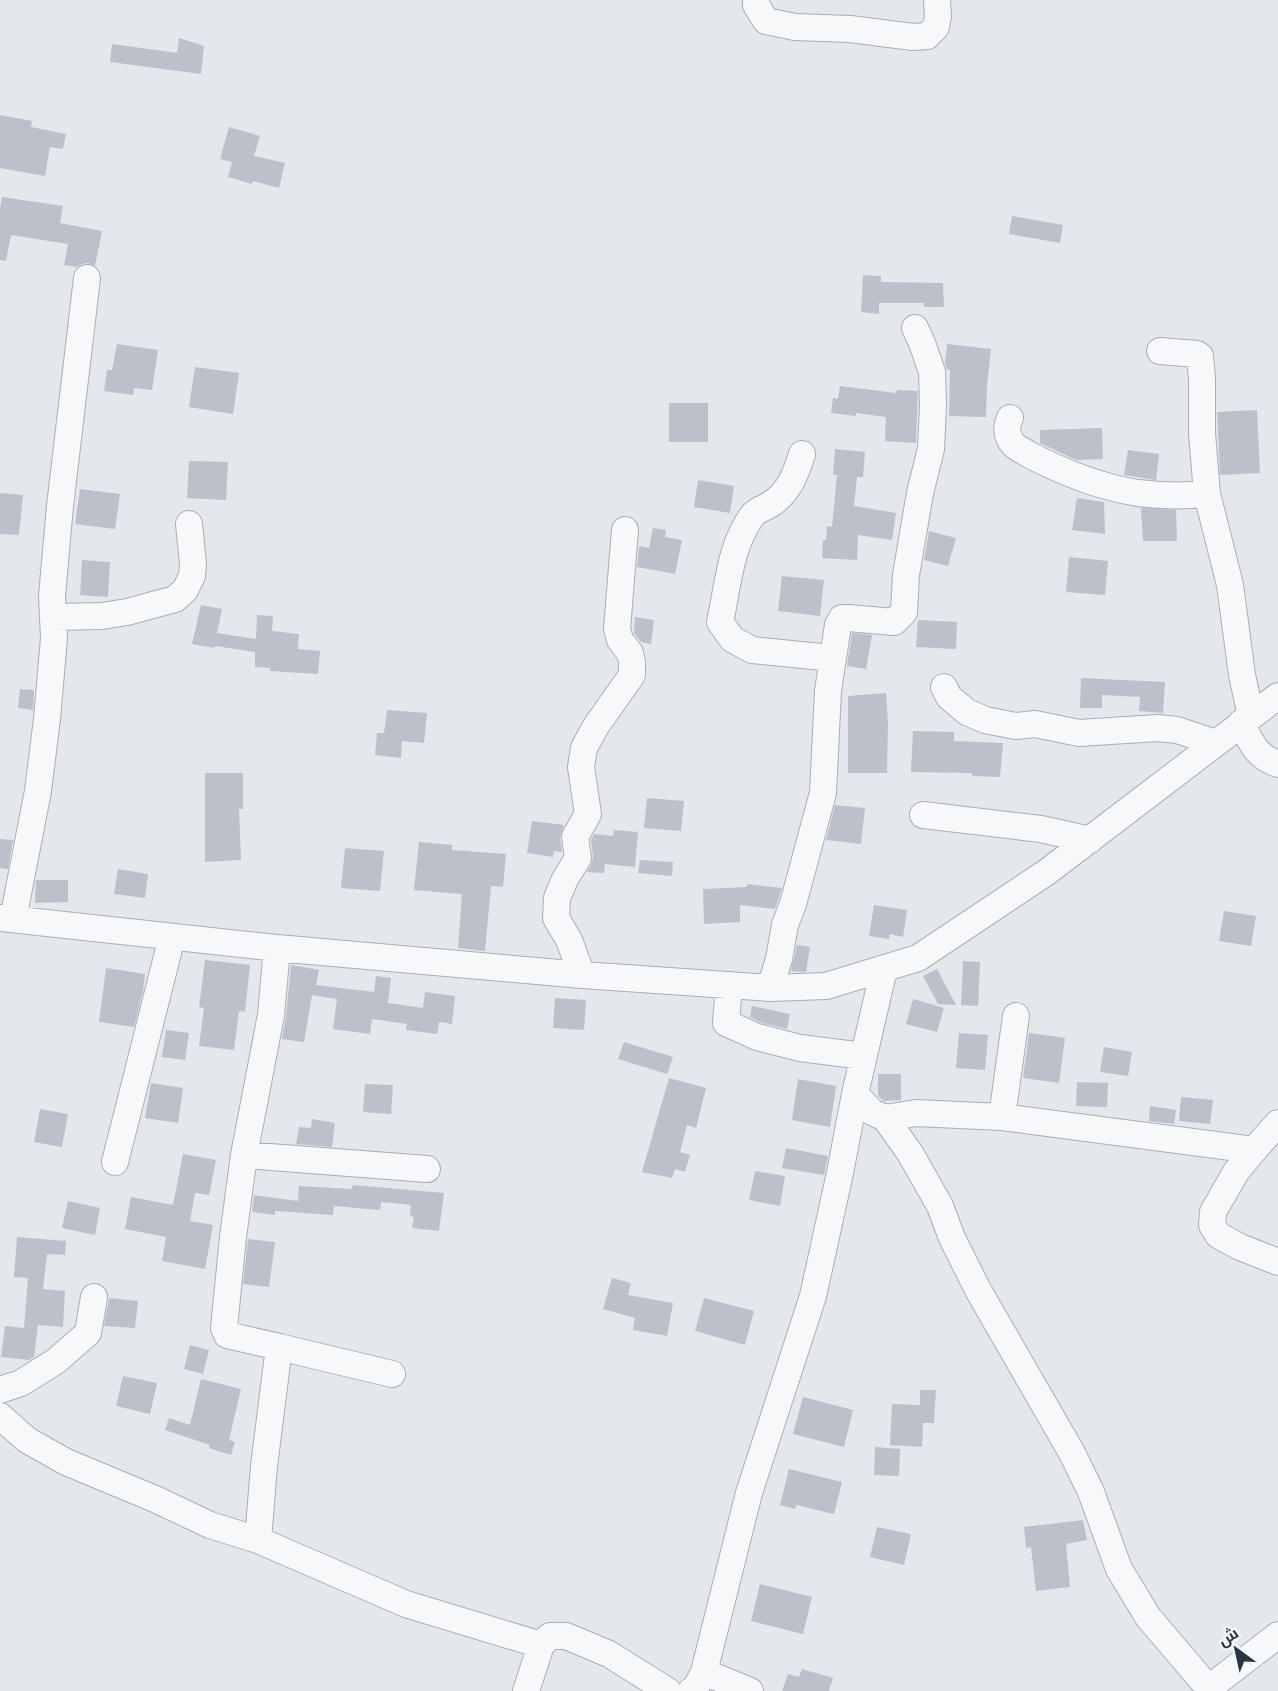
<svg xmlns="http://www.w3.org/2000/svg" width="1278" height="1691" viewBox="0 0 1278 1691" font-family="Helvetica,Cairo,sans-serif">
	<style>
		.building { fill: #bbc0ca }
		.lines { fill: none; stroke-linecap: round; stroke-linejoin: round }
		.minor-casing { stroke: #a9aeb7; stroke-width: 28 }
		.minor { stroke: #f7f8fa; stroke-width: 26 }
	</style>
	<rect width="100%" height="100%" fill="#e4e7ec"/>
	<path class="building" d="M179 38 204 46 201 74 110 62 112 44 177 53Z
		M0 115 32 121 31 127 66 134 63 149 50 147 45 176 0 168Z
		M229 127 260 136 254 156 285 163 279 188 253 181 252 184 228 177 232 162 220 159Z
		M2 197 63 206 60 223 102 231 95 266 88 263 82 264 77 267 64 265 68 244 11 235 6 261 0 260V208Z
		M1012 216 1063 225 1060 243 1009 234Z
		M863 275 881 276V282L943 283 944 307H924V303H879V314L861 312Z
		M117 344 158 350 152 390 134 388 133 395 104 391 107 370H112Z
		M947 344 991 349 987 386 986 417 949 416 950 370 947 369 945 364Z
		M195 367 239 373 233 414 189 407Z
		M840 386 896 393 897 390 918 391 916 443 885 441 886 417 856 413V416L831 413 833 398 838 399Z
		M669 403H708V442H669Z
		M1257 410 1260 473 1220 475 1217 412Z
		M1102 428 1103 459 1076 460 1040 443V430Z
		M835 449 865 452 863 477H857L854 506 896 513 892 540 858 535 857 560 822 558 823 540H826L827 526 832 527 837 475H833Z
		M1128 450 1159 454 1156 480 1124 475Z
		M189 461 228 462 226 500 187 498Z
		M698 480 734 486 730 513 694 507Z
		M80 489 120 494 115 529 75 524Z
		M0 493 23 495 19 535 0 534Z
		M1077 498 1104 502 1105 534 1072 530Z
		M1141 508 1176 510 1177 541H1143Z
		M653 528 666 530 665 537 682 540 675 574 637 567 639 546 649 548Z
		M929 531 956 538 948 566 924 560Z
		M1069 557 1108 561 1105 595 1066 592Z
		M82 560 110 562 108 597 80 595Z
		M782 576 824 580 820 616 778 611Z
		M201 605 222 609 217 633 256 639 257 615 273 616 272 631 299 634 298 649 320 651 318 674 270 671V668L255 667V652L215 646 214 648 192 644Z
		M635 617 654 620 651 644 641 642 634 633Z
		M918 620 957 622 956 649 916 647Z
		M852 633 872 635 866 669 847 666Z
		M1081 678 1165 682 1163 713 1139 711 1140 697 1102 695V708H1080Z
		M20 689 34 690 33 710 18 708Z
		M886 693 888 722 887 773H848V696Z
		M387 710 427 713 424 743 402 741 401 758 375 755 377 733H384Z
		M913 731 954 732V741L1003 743 1000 777 972 776V773L911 772Z
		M205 773H243V809H239L241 860 205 862Z
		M647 798 684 801 681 831 644 828Z
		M835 805 865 808 861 844 826 840Z
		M532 821 564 825 560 838 562 852 554 851 553 857 527 853Z
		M614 830 638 832 635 867 605 864 604 873 587 872 591 865 593 857 591 840 594 834 613 836Z
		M0 839 13 840 8 869 0 868Z
		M419 842 452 845V850L506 854 503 887 491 886 485 951 458 948 462 894 414 890Z
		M345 848 384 851 380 891 341 888Z
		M640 860 673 862 672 876 638 873Z
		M118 869 148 874 145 898 114 894Z
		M36 880H68V902L35 903Z
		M747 884 782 888 775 909 740 905V922L704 924 703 889 747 887Z
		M874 905 907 910 903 937 890 934 889 939 869 936Z
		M1224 911 1256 916 1251 946 1219 941Z
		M797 945 810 947 806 972 791 971Z
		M205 960 250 965 245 1012 239 1011 234 1050 199 1046 204 1008 199 1007Z
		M963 961 980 962 978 1006 961 1005Z
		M291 965 319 970 316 985 374 992 376 976 391 978 388 1003 423 1008 425 992 455 996 452 1024 439 1022 437 1034 406 1030 407 1024 372 1019 370 1034 333 1029 337 999 312 995 304 1042 282 1039 286 1016Z
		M106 968 145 974 143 991 134 1027 99 1022Z
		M937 969 956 1005 938 1004 923 976Z
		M555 998 586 1000 584 1030 553 1028Z
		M913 999 944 1008 937 1032 906 1024Z
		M752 1006 790 1014 787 1029 762 1023 750 1017Z
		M166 1030 189 1033 185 1060 162 1057Z
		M959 1033 988 1035 985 1070 956 1068Z
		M1029 1033 1065 1038 1059 1083 1023 1078Z
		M624 1042 673 1057 667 1074 618 1059Z
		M1104 1047 1132 1052 1128 1076 1100 1072Z
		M878 1074H901V1100L884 1101 878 1096Z
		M669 1078 706 1088 696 1128 687 1125 680 1152 690 1155 685 1172 675 1169 672 1178 642 1172Z
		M798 1079 836 1086 830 1127 792 1120Z
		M1077 1082 1108 1083 1107 1107 1076 1106Z
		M151 1083 183 1088 178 1123 145 1118Z
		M365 1084 393 1085 391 1114 363 1112Z
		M1181 1097 1213 1100 1210 1124 1179 1121Z
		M1150 1106 1176 1110 1174 1124 1149 1121Z
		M40 1109 68 1114 62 1147 34 1142Z
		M312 1119 335 1123 332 1147 296 1144 299 1127 311 1128Z
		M786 1148 828 1156 824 1175 782 1168Z
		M183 1154 216 1160 209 1195 195 1193 190 1221 213 1225 205 1269 162 1261 166 1237 125 1229 131 1197 173 1205Z
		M755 1171 785 1176 780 1206 749 1200Z
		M353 1185 444 1193 439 1231 412 1228 414 1217 410 1216 411 1205 381 1202 380 1210 334 1206 333 1215 275 1211V1215L252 1212 254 1195 298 1201 299 1186 352 1189Z
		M68 1201 100 1208 95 1235 62 1228Z
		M17 1237 66 1241 65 1255 47 1254 43 1289 65 1291 63 1327 38 1325 34 1357 29 1360 1 1357 5 1326 24 1328 28 1278 14 1277Z
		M248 1239 275 1242 269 1287 243 1284Z
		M612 1278 631 1283 628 1295 673 1303 667 1336 633 1330 635 1318 603 1309Z
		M109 1298 138 1301 135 1328 104 1326Z
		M704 1298 754 1311 745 1345 695 1331Z
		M190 1345 209 1350 203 1374 184 1369Z
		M123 1376 157 1383 150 1414 116 1406Z
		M201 1379 241 1389 229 1440 235 1442 231 1455 209 1448 210 1445 165 1430 169 1418 190 1425Z
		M920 1390H936L934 1423H923L922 1447 890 1445 892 1404 920 1405Z
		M803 1397 853 1410 844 1447 793 1434Z
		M875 1447 900 1449 899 1476 874 1475Z
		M789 1469 842 1482 834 1514 796 1505 795 1509 780 1505Z
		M1083 1520 1087 1540 1066 1544 1070 1587 1036 1591 1031 1547 1026 1548 1024 1527Z
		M877 1527 911 1534 904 1565 870 1557Z
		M760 1584 812 1597 803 1634 751 1621Z
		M802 1669 833 1678 829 1691H782L788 1674 799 1677Z"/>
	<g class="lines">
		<defs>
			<path id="minor" d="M756 0V5L766 21 795 27 850 29 913 37 927 36 936 27 938 16 937 0
				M1160 351 1197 354 1200 356 1202 379V433L1207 494 1230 585 1242 675 1251 716
				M1010 418C1006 426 1006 436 1013 444 1016 448 1024 451 1028 454 1062 472 1100 487 1138 493 1161 496 1184 496 1207 494
				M802 454C796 474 789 492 771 504 765 508 756 510 752 516 730 546 728 586 720 622L732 639 752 650 832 658
				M54 617 102 616 127 612 175 599 185 590 192 576 193 564 189 524
				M944 687 949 697 967 712 985 720 1016 726 1035 724 1079 733 1158 728 1177 730 1216 743
				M1241 723C1252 743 1255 756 1278 764
				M923 815 1041 829 1090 840
				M0 918 277 948 582 975 770 988 826 986 918 958 1047 872 1278 696
				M13 919 38 791 47 719 54 638 52 596 60 506 87 278
				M582 975 569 940 556 918 557 898 565 879 578 858 575 837 588 814 581 767 584 748 596 726 632 675V662L630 653 620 640 617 629 625 530
				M729 985 726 1023 757 1037 800 1048 863 1056
				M770 988 779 959 785 925 793 904 823 793 828 691 838 625 842 618H849L894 622 904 612 906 575 920 493 931 449 933 405 932 372 922 343 915 328
				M855 1094 872 1112 885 1118 910 1153 940 1206 952 1238 978 1290 1072 1453 1091 1492 1119 1569 1148 1617 1211 1691
				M1002 1117 1016 1016
				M885 1118 916 1113 1002 1117 1254 1150 1278 1123
				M1254 1150 1236 1172 1213 1212 1212 1225 1218 1235 1240 1247 1278 1262
				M244 1155 427 1169
				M115 1162 172 937
				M279 1347 392 1374
				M0 1390 21 1383 56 1361 88 1333 94 1297
				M0 1416 27 1440 66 1462 155 1499 210 1525 258 1540 406 1604 541 1645
				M258 1540 264 1466 279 1347 227 1335 224 1328 233 1237 244 1155 271 1015 277 948
				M704 1672 750 1691
				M1209 1688 1278 1635
				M526 1691 541 1645 550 1636H566L609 1654 668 1691
				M691 1691 695 1689 704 1672 749 1493 813 1296 840 1173 855 1094 884 969"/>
		</defs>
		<use href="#minor" class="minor-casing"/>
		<use href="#minor" class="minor"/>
	</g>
	<g transform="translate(1236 1649) rotate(327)" stroke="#f4f6f9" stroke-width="4.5" paint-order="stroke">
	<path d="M0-4.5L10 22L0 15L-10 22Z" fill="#2b3445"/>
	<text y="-9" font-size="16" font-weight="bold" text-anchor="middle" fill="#2b3445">ش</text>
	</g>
</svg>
